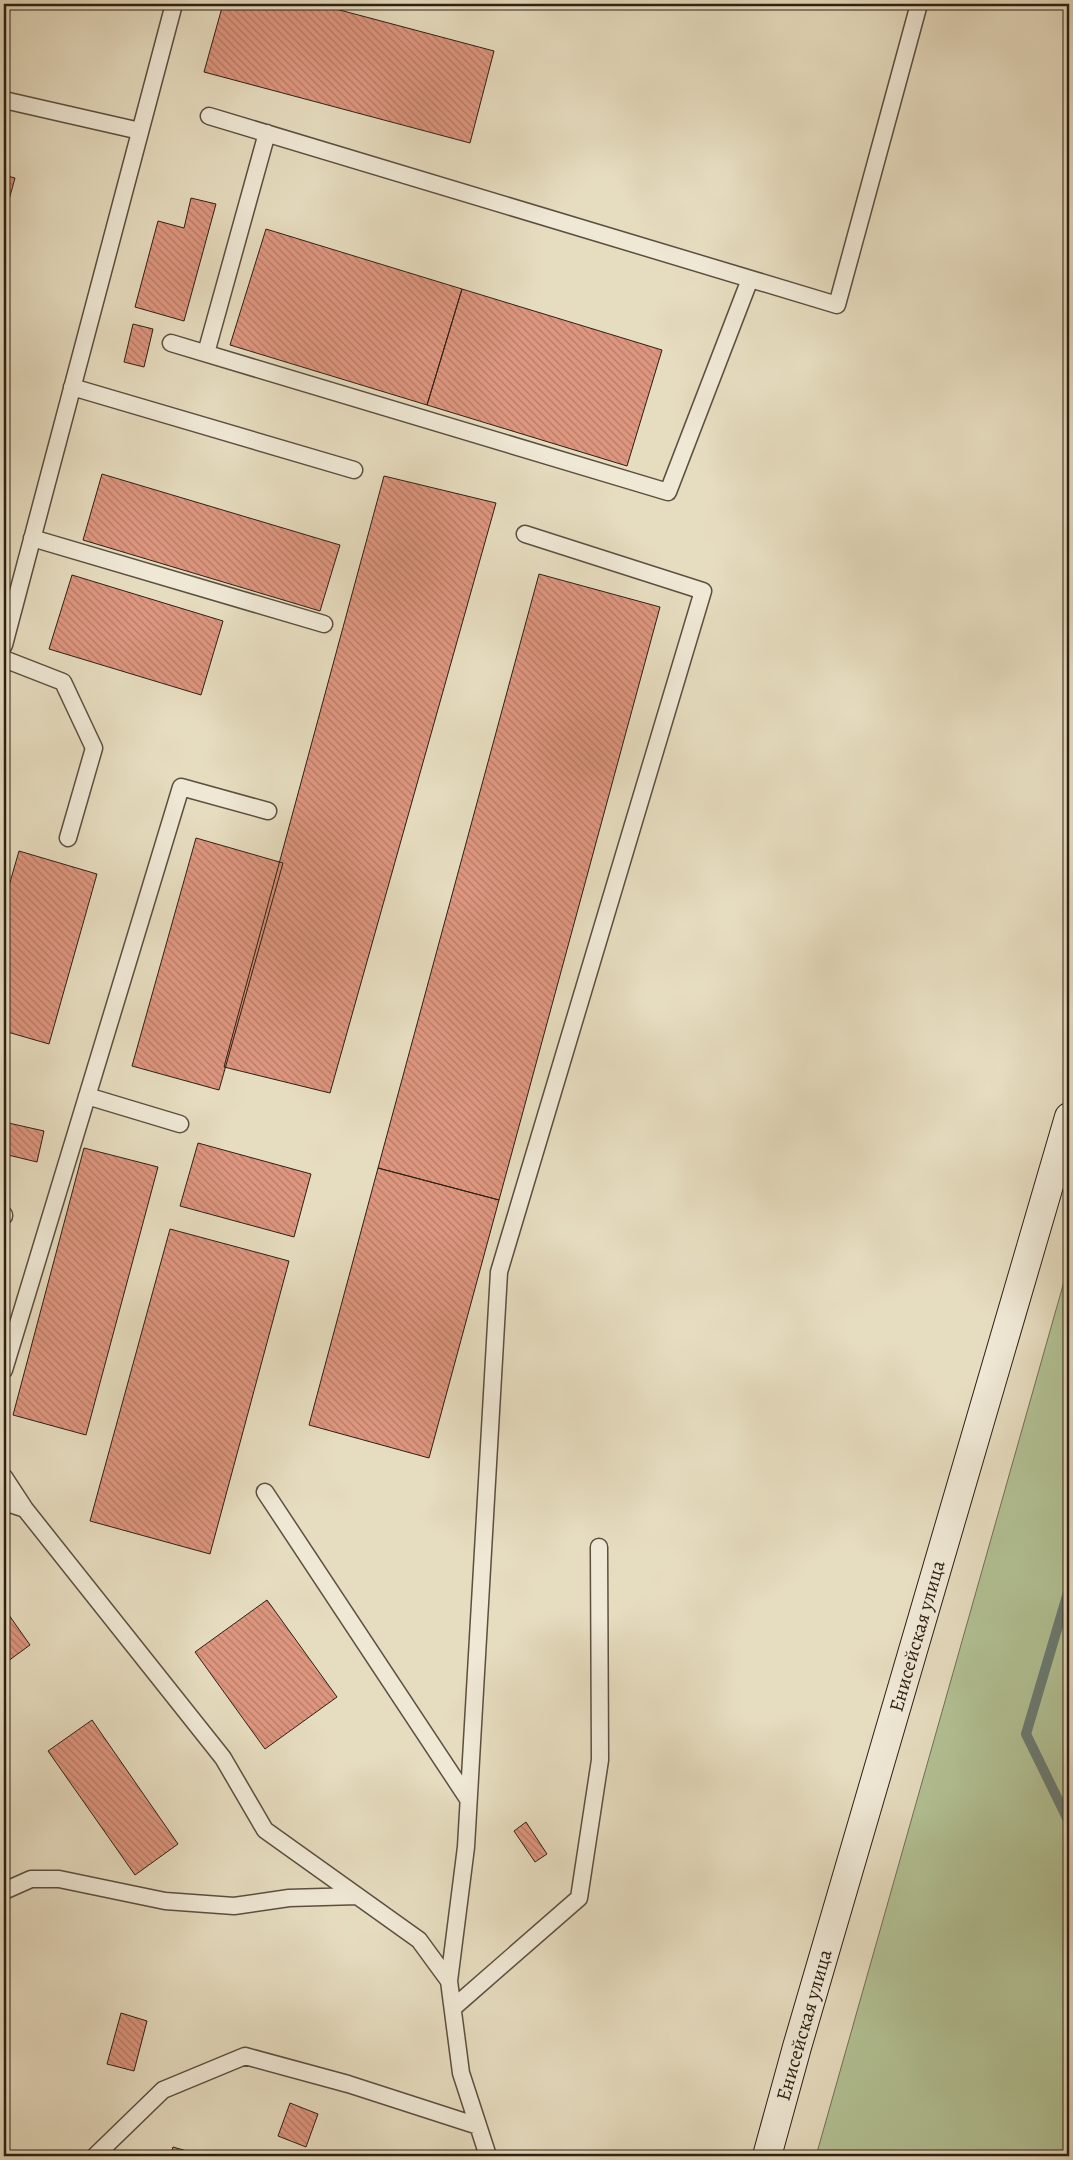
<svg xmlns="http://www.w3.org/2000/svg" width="1073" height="2160" viewBox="0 0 1073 2160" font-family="Alegreya,serif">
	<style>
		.grass { fill: #b2c194; stroke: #707054 }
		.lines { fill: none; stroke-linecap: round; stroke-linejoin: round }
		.stream { stroke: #6c7d74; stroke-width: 10 }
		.building { fill: url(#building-back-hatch); stroke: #2e2014 }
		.lane-casing { stroke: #5c4f3f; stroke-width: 19 }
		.secondary-casing { stroke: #2e2014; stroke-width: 30 }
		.lane { stroke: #efe8d5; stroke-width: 16 }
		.secondary { stroke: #efe8d5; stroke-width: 28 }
		.labels { text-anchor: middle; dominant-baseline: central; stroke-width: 4; stroke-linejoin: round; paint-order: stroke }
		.street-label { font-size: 20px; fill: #2e2014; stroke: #efe8d5 }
	</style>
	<defs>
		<pattern id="building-back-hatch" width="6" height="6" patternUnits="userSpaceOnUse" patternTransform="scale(1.25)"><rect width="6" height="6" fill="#de967f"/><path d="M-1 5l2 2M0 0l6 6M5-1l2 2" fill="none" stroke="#b47a67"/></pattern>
	</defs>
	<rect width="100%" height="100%" fill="#e6dcbf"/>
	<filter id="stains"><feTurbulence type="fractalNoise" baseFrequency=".004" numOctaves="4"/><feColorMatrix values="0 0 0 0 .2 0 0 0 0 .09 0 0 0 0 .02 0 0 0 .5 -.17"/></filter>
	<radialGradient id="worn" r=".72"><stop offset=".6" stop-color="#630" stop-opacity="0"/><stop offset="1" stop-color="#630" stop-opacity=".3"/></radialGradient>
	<path class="grass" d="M1069 1264V2156H816Z"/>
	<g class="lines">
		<path class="stream" d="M1069 1589 1026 1734 1069 1822"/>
	</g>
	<path class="building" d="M223 4H317L494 51 470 143 204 72Z
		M4 175 15 178 4 218Z
		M191 198 216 204 184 321 135 307 158 221 184 228Z
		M266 229 462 289 427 405 230 345Z
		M462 289 662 350 627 466 427 405Z
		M133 324 153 329 144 367 124 362Z
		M102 474 340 545 320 611 83 540Z
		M384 476 496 503 330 1093 224 1067Z
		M539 574 660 607 499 1200 378 1168Z
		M72 575 223 621 201 695 49 649Z
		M196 838 283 863 219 1090 132 1066Z
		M19 851 97 874 49 1044 4 1031V903Z
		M4 1122 44 1131 37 1162 4 1154Z
		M198 1143 311 1174 294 1237 180 1206Z
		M84 1148 158 1167 86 1435 13 1415Z
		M378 1168 499 1200 429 1458 309 1425Z
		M170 1229 289 1261 210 1554 90 1521Z
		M267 1600 337 1697 265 1749 195 1652Z
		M4 1608 30 1645 4 1664Z
		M92 1720 178 1844 135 1875 48 1751Z
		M526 1822 547 1854 535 1862 514 1831Z
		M121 2013 147 2021 134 2071 107 2064Z
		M290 2103 318 2114 306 2147 278 2136Z
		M173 2147 204 2156H170Z"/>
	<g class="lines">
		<defs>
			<path id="lane" d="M4 100 140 131
				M209 116 837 305 919 4
				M171 343 668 492 750 279
				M206 353 267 133
				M72 387 354 470
				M32 538 324 624
				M4 645 174 4
				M4 659 63 682 94 748 68 838
				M87 1096 180 1124
				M4 1215V1216
				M4 1370 181 787 268 811
				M4 1477 25 1509
				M265 1492 468 1799
				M4 1502 25 1509 223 1758 265 1830 419 1940 449 1981 461 2073 488 2156
				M4 1891 31 1879H59L165 1901 234 1906 289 1898 357 1896
				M449 1981 466 1847 499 1272 703 591 525 534
				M453 2008 579 1898 600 1760 599 1547
				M95 2156 163 2090 245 2056 348 2084 478 2126"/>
			<path id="secondary" d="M767 2156 797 2047 1069 1117"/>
		</defs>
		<use href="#lane" class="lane-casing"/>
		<use href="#secondary" class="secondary-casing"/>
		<use href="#lane" class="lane"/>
		<use href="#secondary" class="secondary"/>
	</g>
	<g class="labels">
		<g class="street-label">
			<text transform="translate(917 1636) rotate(-74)">Енисейская улица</text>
			<text transform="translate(804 2025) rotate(-74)">Енисейская улица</text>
		</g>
	</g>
	<rect width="1073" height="2160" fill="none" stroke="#e6dcbf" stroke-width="20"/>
	<rect x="5" y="5" width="1063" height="2150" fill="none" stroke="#2e2014" stroke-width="2.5"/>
	<rect x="10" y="10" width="1053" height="2140" fill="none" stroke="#2e2014"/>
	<rect width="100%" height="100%" filter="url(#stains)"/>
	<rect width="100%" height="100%" fill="url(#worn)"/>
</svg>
